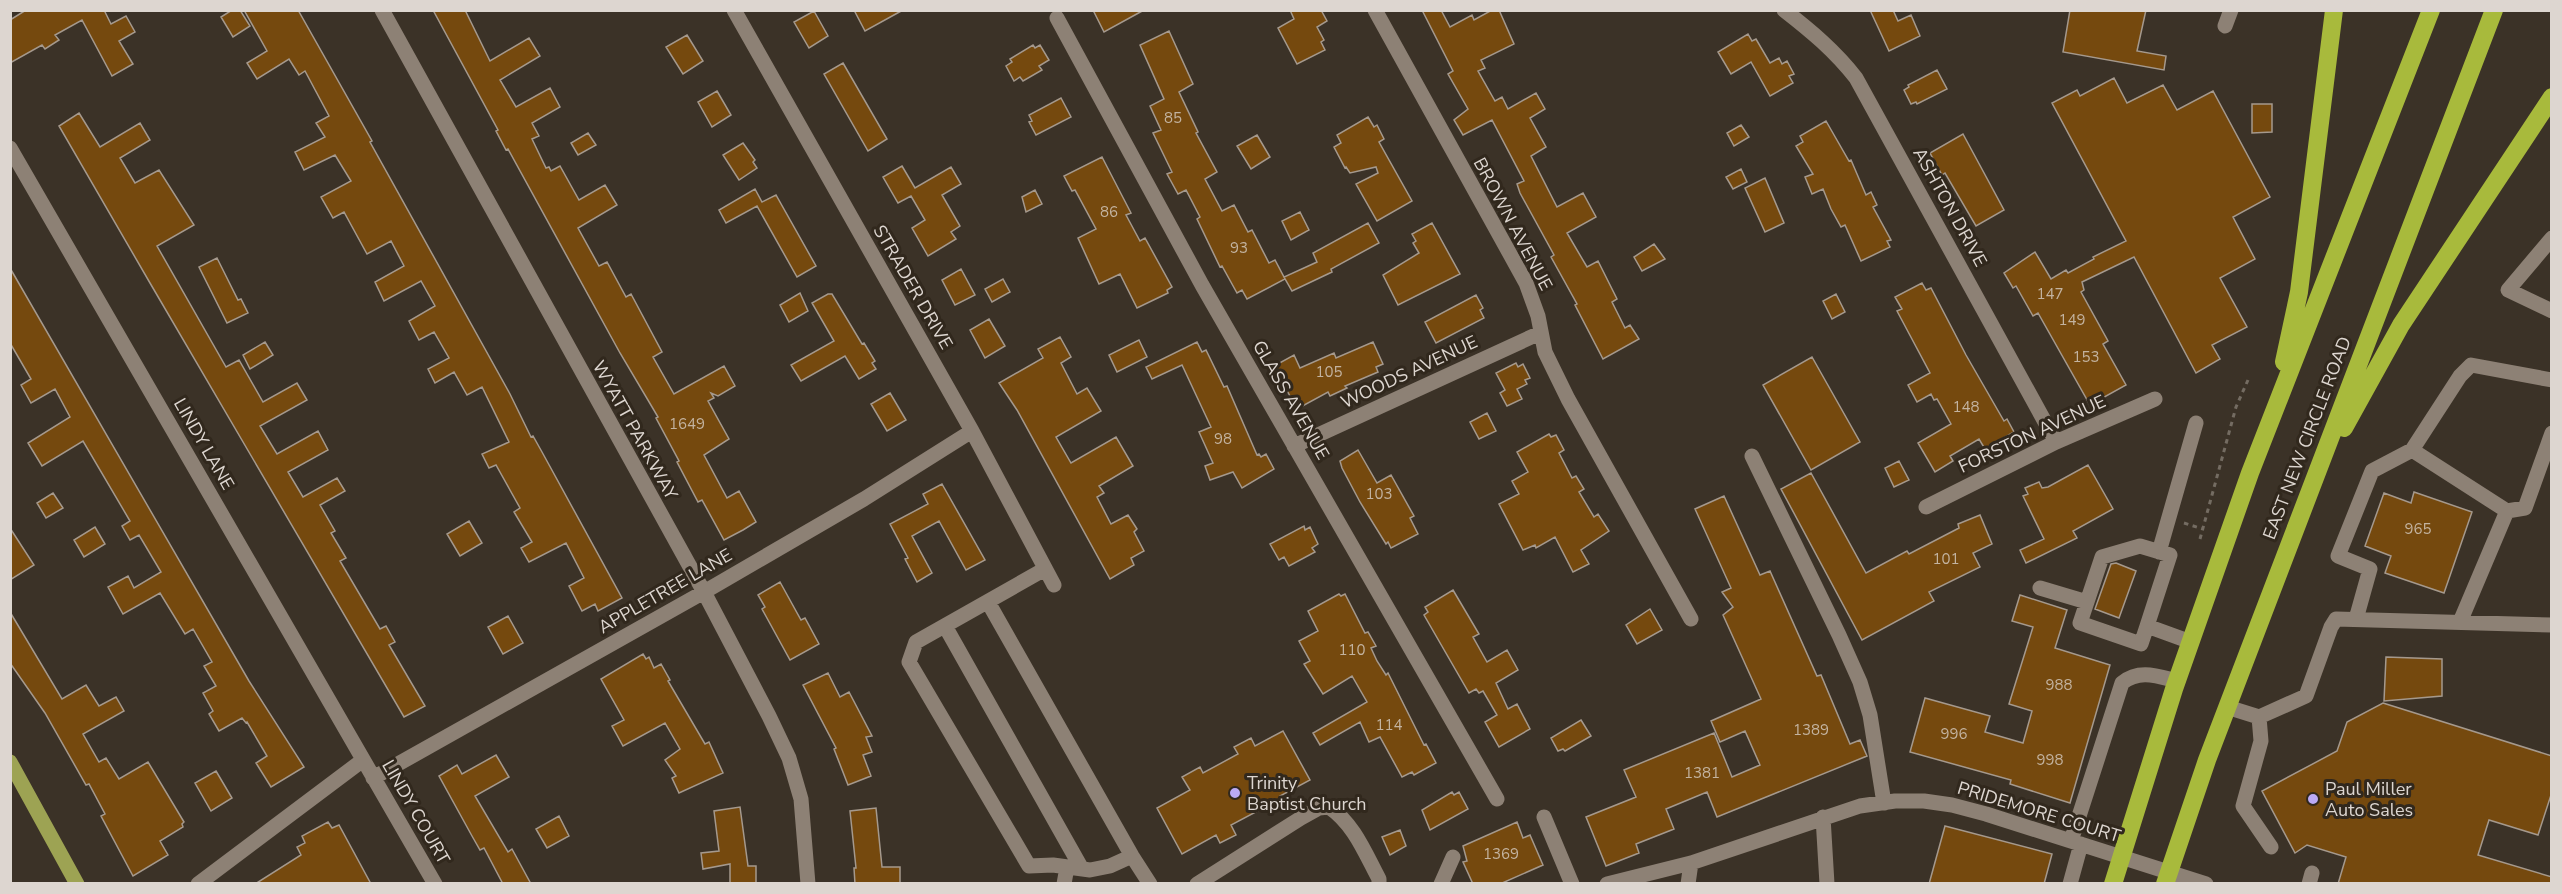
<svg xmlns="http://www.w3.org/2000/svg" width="2562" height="894" viewBox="0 0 2562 894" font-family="'Nunito Sans',sans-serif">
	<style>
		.building { fill: #75490e; stroke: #a5998d; stroke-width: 1.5 }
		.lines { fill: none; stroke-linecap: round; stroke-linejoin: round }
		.path { stroke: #746c62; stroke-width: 3; stroke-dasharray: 4.5 4.5; stroke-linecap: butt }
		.minor { stroke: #8d8175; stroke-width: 15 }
		.major { stroke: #9da353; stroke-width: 15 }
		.highway { stroke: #a8ba3c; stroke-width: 18 }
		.poi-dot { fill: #bbaaf6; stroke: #31281d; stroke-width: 2 }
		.labels { text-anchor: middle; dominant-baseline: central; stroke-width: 6; stroke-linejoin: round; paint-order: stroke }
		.number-label { font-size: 15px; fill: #c3b3a0 }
		.street-label { font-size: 18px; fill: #ddd6d0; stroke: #31281d }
		.poi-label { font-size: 18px; fill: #ddd6d0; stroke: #31281d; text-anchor: start }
	</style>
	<rect width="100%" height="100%" fill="#3b3227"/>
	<path class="building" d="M26 10H104L111 24 126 16 135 32 119 41 133 64 112 76 82 20 55 35 59 40 45 49 42 45 10 63V20Z
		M232 10H240L250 26 233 37 221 17Z
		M244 10H298L372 141 370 142 510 394 531 437 533 436 542 452 622 598 598 611 595 604 582 611 569 586 584 578 566 543 529 562 521 548 532 542 514 512 520 508 496 465 489 468 482 454 509 442 482 387 467 395 454 372 435 383 428 369 449 358 434 332 419 340 409 321 435 306 421 281 384 301 375 282 404 266 391 241 367 254 344 212 333 218 321 197 351 181 335 155 304 170 295 152 325 137 316 123 329 116 305 71 299 75 289 59 257 79 247 63 267 51Z
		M433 10H465L490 61 529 38 540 56 500 80 516 107 550 88 560 107 532 123 539 136 532 139 546 168 549 167 551 171 560 166 579 200 605 185 617 205 578 228 599 266 607 262 626 297 631 294 662 352 653 357 674 394 724 366 735 386 718 396 711 393 714 398 708 401 729 439 704 455 727 498 739 491 756 522 743 530 724 540 702 500 698 502 677 462 679 461 656 418 658 417 620 353 508 149 506 150 496 131 498 130Z
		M854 10H903L865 31Z
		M1093 10H1144L1104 32Z
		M1290 10H1321L1327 21 1317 27 1324 40 1321 42 1325 50 1297 64 1278 28 1294 19Z
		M1422 10H1441L1450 27 1472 15 1474 20 1492 10H1499L1514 44 1481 60 1485 68 1478 71 1495 101 1502 97 1508 109 1536 93 1545 109 1530 118 1546 147 1531 156 1557 207 1583 193 1596 217 1567 233 1587 267 1598 261 1617 299 1612 302 1625 328 1630 325 1639 339 1603 359 1575 305 1577 304 1551 257 1554 255 1520 193 1517 184 1524 181 1492 120 1463 135 1454 120 1468 109 1448 74 1453 71Z
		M1870 10H1893L1898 21 1911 15 1920 36 1889 51Z
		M2070 10H2146L2137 51 2166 56 2164 70 2063 52Z
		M814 11 828 36 809 48 794 22Z
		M1169 31 1193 84 1179 92 1198 132 1196 133 1217 172 1205 179 1222 211 1234 205 1248 232 1252 230 1269 263 1275 260 1285 279 1247 299 1242 290 1237 293 1222 266 1220 267 1197 219 1200 217 1186 190 1178 194 1167 174 1172 172 1153 133 1161 130 1150 106 1164 99 1140 45Z
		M1748 34 1752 41 1756 39 1770 63 1779 58 1782 64 1787 61 1794 74 1789 76 1793 83 1770 96 1751 62 1731 74 1718 52Z
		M687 35 703 61 683 74 666 47Z
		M1033 45 1035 48 1040 45 1049 60 1039 66 1042 70 1023 81 1020 77 1014 81 1006 66 1012 62 1010 59Z
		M843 63 887 139 868 151 824 74Z
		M1937 70 1947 89 1917 104 1916 102 1911 104 1904 90 1909 87 1908 85Z
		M2114 78 2127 103 2163 85 2177 110 2213 91 2270 197 2233 217 2255 259 2220 278 2247 327 2212 345 2220 359 2196 373 2134 257 2082 282 2084 290 2081 292 2108 341 2103 344 2126 385 2090 405 2038 313 2033 316 2016 286 2013 288 2004 273 2035 252 2051 279 2066 270 2068 273 2094 259 2093 257 2126 241 2052 103 2077 90 2080 96Z
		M717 91 731 115 712 127 698 102Z
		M1061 98 1071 117 1036 135 1029 122 1032 121 1029 115Z
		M2252 104H2272V132L2252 133Z
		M79 113 100 147 140 123 150 140 120 158 135 183 159 170 194 225 157 246 226 367 239 360 263 402 297 383 307 400 260 426 277 454 318 431 328 450 288 472 303 497 337 478 345 491 320 505 335 531 331 533 346 558 340 561 380 629 386 626 395 642 389 645 425 706 404 717 150 283 59 126Z
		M1368 117 1374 127 1377 125 1384 139 1379 142 1412 201 1377 221 1356 184 1378 173 1376 167 1350 173 1346 167 1345 168 1334 147 1341 143 1337 135Z
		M1826 121 1849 161 1851 160 1866 195 1871 192 1877 205 1873 207 1891 240 1887 241 1890 247 1861 261 1845 225 1841 227 1831 209 1823 189 1812 194 1805 177 1813 174 1796 146 1803 142 1800 136Z
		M1741 125 1749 137 1734 146 1727 133Z
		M588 133 596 145 578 155 571 143Z
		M1963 134 2004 210 1976 226 1945 173 1942 175 1930 153Z
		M1257 135 1270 157 1251 169 1237 146Z
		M743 143 755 160 753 162 757 168 739 180 723 155Z
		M1102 157 1131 213 1126 215 1140 241 1145 238 1172 287 1167 290 1168 293 1137 308 1120 274 1099 284 1078 238 1096 229 1075 190 1072 191 1064 176Z
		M902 166 915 188 951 167 961 184 942 195 960 226 951 232 956 239 928 256 912 228 925 220 911 196 898 203 883 177Z
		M1741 169 1747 182 1733 189 1726 177Z
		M1765 178 1784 223 1765 232 1745 188Z
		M755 189 762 202 776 195 816 266 797 277 757 206 726 223 719 210Z
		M1035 190 1042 204 1026 212 1022 197Z
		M1300 212 1309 230 1291 240 1282 221Z
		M1368 223 1379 243 1331 269 1332 272 1292 291 1284 277 1317 262 1313 253Z
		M1432 223 1460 274 1398 305 1383 275 1419 253 1413 243 1416 241 1412 234Z
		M1654 244 1665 259 1642 271 1634 257Z
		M217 258 238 300 241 299 248 313 227 323 199 267Z
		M10 268 249 681 304 767 271 787 256 763 267 756 247 722 246 723 242 718 219 731 209 714 213 711 203 693 216 686 204 666 212 662 193 629 185 634 160 593 123 614 108 587 128 576 134 588 161 572 139 535 130 540 122 526 130 521 83 441 42 466 28 443 70 417 55 389 31 403 21 385 31 379 10 343Z
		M961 269 975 295 955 305 942 280Z
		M1003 279 1010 292 992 302 985 289Z
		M1922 283 1926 290 1931 288 1966 355 2004 421 2007 419 2014 432 1985 449 1979 439 1950 456 1953 461 1935 472 1918 443 1951 424 1937 399 1934 400 1931 394 1917 402 1908 385 1930 373 1897 311 1902 309 1895 297Z
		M800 293 808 311 789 322 780 305Z
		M828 294H832L862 344 864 343 875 361 872 363 876 369 859 379 845 356 801 381 791 365 834 341 812 303Z
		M1836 294 1845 312 1832 319 1823 301Z
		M1476 295 1483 308 1480 310 1484 318 1436 343 1425 322Z
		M989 319 1005 346 985 358 970 330Z
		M1060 337 1071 357 1061 363 1077 394 1087 388 1101 411 1056 437 1071 463 1116 437 1133 466 1099 486 1104 493 1097 497 1111 524 1128 515 1137 529 1134 532 1144 551 1131 558 1134 565 1110 579 1017 410 999 383 1043 358 1038 349Z
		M1139 340 1147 357 1117 372 1109 355Z
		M265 342 273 355 250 369 243 355Z
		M1197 342 1202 352 1206 350 1224 387 1227 386 1257 455 1259 454 1261 457 1266 454 1274 469 1242 488 1233 472 1210 480 1205 466 1213 463 1199 432 1211 427 1182 365 1152 379 1146 367Z
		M1373 342 1383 364 1376 367 1378 372 1345 386 1347 388 1330 396 1328 392 1297 409 1285 387 1279 390 1271 375 1277 372 1274 366 1294 355 1300 368 1334 353 1336 358Z
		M1812 357 1860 442 1811 470 1763 385Z
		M1516 363 1518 367 1523 364 1530 378 1525 380 1527 384 1517 389 1522 399 1507 406 1500 393 1505 390 1496 373Z
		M890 393 906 420 887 431 871 404Z
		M1487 413 1496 431 1479 439 1470 422Z
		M1549 434 1551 437 1556 435 1564 450 1559 453 1572 478 1576 476 1584 489 1579 492 1594 517 1598 514 1609 531 1581 550 1589 564 1573 572 1555 537 1536 548 1535 545 1523 550 1499 504 1519 494 1512 481 1528 472 1517 452Z
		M1358 450 1377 483 1391 475 1414 516 1410 518 1418 534 1391 548 1388 542 1386 544 1360 502 1342 468 1340 461Z
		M1899 461 1909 480 1894 487 1885 468Z
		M2088 465 2113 509 2073 531 2077 538 2026 563 2020 550 2044 539 2023 496 2028 494 2025 488 2039 482 2042 488 2048 487Z
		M1811 473 1866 573 1907 551 1909 554 1959 528 1958 524 1980 515 1992 544 1973 553 1980 567 1929 592 1934 601 1862 640 1781 489Z
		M942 484 985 560 966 570 939 521 912 536 932 573 917 582 905 559 908 558 890 524 928 504 923 494Z
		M2414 492 2472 512 2444 593 2385 573 2391 556 2365 546 2384 493 2411 503Z
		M53 493 63 508 46 518 37 503Z
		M1724 496 1760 575 1770 571 1817 676 1821 675 1850 744 1860 740 1867 756 1717 817 1707 792 1666 809 1674 829 1636 844 1639 853 1606 866 1586 817 1636 797 1624 770 1714 733 1732 777 1760 765 1745 731 1720 742 1711 721 1761 699 1723 615 1733 607 1722 592 1731 588 1695 509Z
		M469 521 482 543 460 556 447 534Z
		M1304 526 1305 530 1310 527 1318 544 1312 548 1315 552 1289 566 1284 557 1279 560 1270 544Z
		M95 527 105 544 84 557 74 540Z
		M10 528 34 565 10 580Z
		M2116 563 2136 571 2119 618 2095 609 2111 564Z
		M780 582 801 620 805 618 819 644 790 660 762 609 765 607 758 595Z
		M1453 590 1479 634 1473 637 1487 662 1507 650 1518 670 1496 683 1508 709 1517 704 1530 729 1499 747 1485 722 1497 715 1483 691 1479 693 1476 689 1469 693 1424 615 1428 612 1425 607Z
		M1339 594 1341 596 1345 594 1365 633 1368 632 1376 646 1371 648 1377 661 1386 675 1388 673 1424 745 1426 744 1436 763 1414 775 1412 772 1402 777 1380 737 1369 742 1360 722 1320 745 1313 733 1367 702 1352 676 1323 694 1304 664 1310 661 1299 641 1318 631 1308 611Z
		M2020 595 2067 610 2055 648 2110 665 2070 803 2010 784 2011 780 1910 752 1925 698 1990 716 1985 732 2023 743 2032 711 2009 704 2033 627 2012 621Z
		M1650 609 1662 630 1637 644 1626 625Z
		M10 612 62 699 86 685 99 706 116 697 124 711 83 734 99 762 106 758 119 779 148 762 184 822 182 824 183 827 160 841 168 855 133 876 101 816 105 814 89 784 86 785 45 713 10 663Z
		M508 616 523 643 503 654 488 627Z
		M643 654 646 659 649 657 654 668 661 664 670 680 668 681 705 744 709 742 723 773 679 793 672 778 676 776 665 760 680 749 665 723 623 746 612 726 624 720 601 679Z
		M2386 657 2442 659V696L2384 701Z
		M828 673 840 697 849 692 872 736 866 737 872 752 863 755 871 776 848 785 834 749 836 748 803 685Z
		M2383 703 2552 756V792L2538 835 2489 820 2478 855 2552 877V884H2338L2346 857 2307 845 2295 853 2262 791 2337 751 2347 722Z
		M1581 720 1591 736 1565 751 1563 749 1558 751 1551 738Z
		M1283 731 1310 780 1280 796 1286 806 1269 814 1265 807 1231 825 1236 835 1220 843 1216 835 1182 854 1157 808 1190 790 1182 777 1200 767 1203 773 1238 754 1234 747 1251 738 1255 746Z
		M496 755 509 777 475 796 508 852 512 849 531 884H503L484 848 480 850 472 836 439 776 457 765 462 774Z
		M216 771 232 798 211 811 195 783Z
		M1452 792 1454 795 1459 792 1468 809 1430 830 1422 810Z
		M740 807 748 866H756V884H730V864L703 869 701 853 719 851 714 811Z
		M876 808 882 867H900V884H855L854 868H856L850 811Z
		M559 816 569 836 547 848 536 829Z
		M328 822 332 828 339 825 371 884H255L301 855 297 847 305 843 302 836Z
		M1517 822 1523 838 1530 835 1543 865 1500 884H1473L1463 862 1467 861 1463 846Z
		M1945 826 2052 854 2044 884H1929Z
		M1400 830 1406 846 1390 855 1382 837Z"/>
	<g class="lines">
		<path class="path" d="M2184 523 2203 529
			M2200 539 2236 407 2248 380"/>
		<path class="minor" d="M382 10 704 592 769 716 789 758 801 799 808 884
			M734 10 972 431 1054 585
			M1375 10 1526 283 1538 316 1545 352 1568 399 1691 619
			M1784 10C1811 31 1835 51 1856 78L2056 442
			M1057 18 1202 285 1497 799
			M2225 26 2231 10
			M10 148 435 884
			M2552 238 2508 290 2552 311
			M1294 446 1540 333
			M2412 450 2507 511
			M1752 456 1839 635 1860 682 1870 715 1884 803
			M1926 507 2056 442 2155 399
			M2159 552 2196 423
			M1045 569 916 642 909 662 1029 866 1053 865 1090 870 1110 866 1132 856
			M2040 588 2087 602
			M988 602 1132 856 1150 884
			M2356 619 2370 569 2338 556 2372 471 2412 450 2460 376 2471 365 2552 380
			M2460 622 2507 511 2525 508 2552 433
			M945 626 1082 869
			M2147 626 2141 644 2080 623 2102 557 2140 546 2170 555 2147 626 2191 642
			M2227 707 2259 717 2306 696 2331 627 2336 619 2552 625
			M2259 717 2261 741 2243 806 2271 847
			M373 778 704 592 864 499 972 431
			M1544 817 1572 884
			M1823 817 1827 884
			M2071 841 2122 683C2139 669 2157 676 2177 681
			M198 884 363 760
			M1064 884 1067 867
			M1197 884 1301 818 1319 808 1329 807C1354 824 1365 853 1379 879V884
			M1441 884 1453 857
			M1607 884 1691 863 1860 806 1895 801H1924L1952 805 1986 814 2206 884
			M1688 884 1691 863
			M2070 884 2081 844
			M2309 884 2312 873"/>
		<path class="major" d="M10 762 77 884"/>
		<path class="highway" d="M2284 362 2299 292 2334 10
			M2344 428 2401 325 2552 97
			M2113 884 2174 689 2250 473 2431 10
			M2165 884 2207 760 2494 10"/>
	</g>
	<g class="poi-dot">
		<circle cx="1235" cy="793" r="6"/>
		<circle cx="2313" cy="799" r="6"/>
	</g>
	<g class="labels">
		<g class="number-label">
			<text x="1173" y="118">85</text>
			<text x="1109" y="212">86</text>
			<text x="1239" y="248">93</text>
			<text x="2050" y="294">147</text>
			<text x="2072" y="320">149</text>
			<text x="2086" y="357">153</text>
			<text x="1329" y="372">105</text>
			<text x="1966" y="407">148</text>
			<text x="687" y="424">1649</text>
			<text x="1223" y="439">98</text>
			<text x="1379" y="494">103</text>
			<text x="2418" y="529">965</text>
			<text x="1946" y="559">101</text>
			<text x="1352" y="650">110</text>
			<text x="2059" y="685">988</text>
			<text x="1389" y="725">114</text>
			<text x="1811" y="730">1389</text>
			<text x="1954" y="734">996</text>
			<text x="2050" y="760">998</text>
			<text x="1702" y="773">1381</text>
			<text x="1501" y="854">1369</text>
		</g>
		<g class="street-label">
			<text transform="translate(1950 207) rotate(61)">ASHTON DRIVE</text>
			<text transform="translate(1513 224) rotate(62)">BROWN AVENUE</text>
			<text transform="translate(913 287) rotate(60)">STRADER DRIVE</text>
			<text transform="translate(1409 372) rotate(-25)">WOODS AVENUE</text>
			<text transform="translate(1291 400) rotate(60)">GLASS AVENUE</text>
			<text transform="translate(635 430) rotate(61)">WYATT PARKWAY</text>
			<text transform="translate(2032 434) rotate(-25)">FORSTON AVENUE</text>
			<text transform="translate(2307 438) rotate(-69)">EAST NEW CIRCLE ROAD</text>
			<text transform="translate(204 444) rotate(60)">LINDY LANE</text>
			<text transform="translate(665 591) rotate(-30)">APPLETREE LANE</text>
			<text transform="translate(416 812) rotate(60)">LINDY COURT</text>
			<text transform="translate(2039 812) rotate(17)">PRIDEMORE COURT</text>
		</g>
		<g class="poi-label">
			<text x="1247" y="783">Trinity<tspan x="1247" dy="21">Baptist Church</tspan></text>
			<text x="2325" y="789">Paul Miller<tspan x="2325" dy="21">Auto Sales</tspan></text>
		</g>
	</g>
	<rect width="2562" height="894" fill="none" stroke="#ddd6d0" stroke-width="24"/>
</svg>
